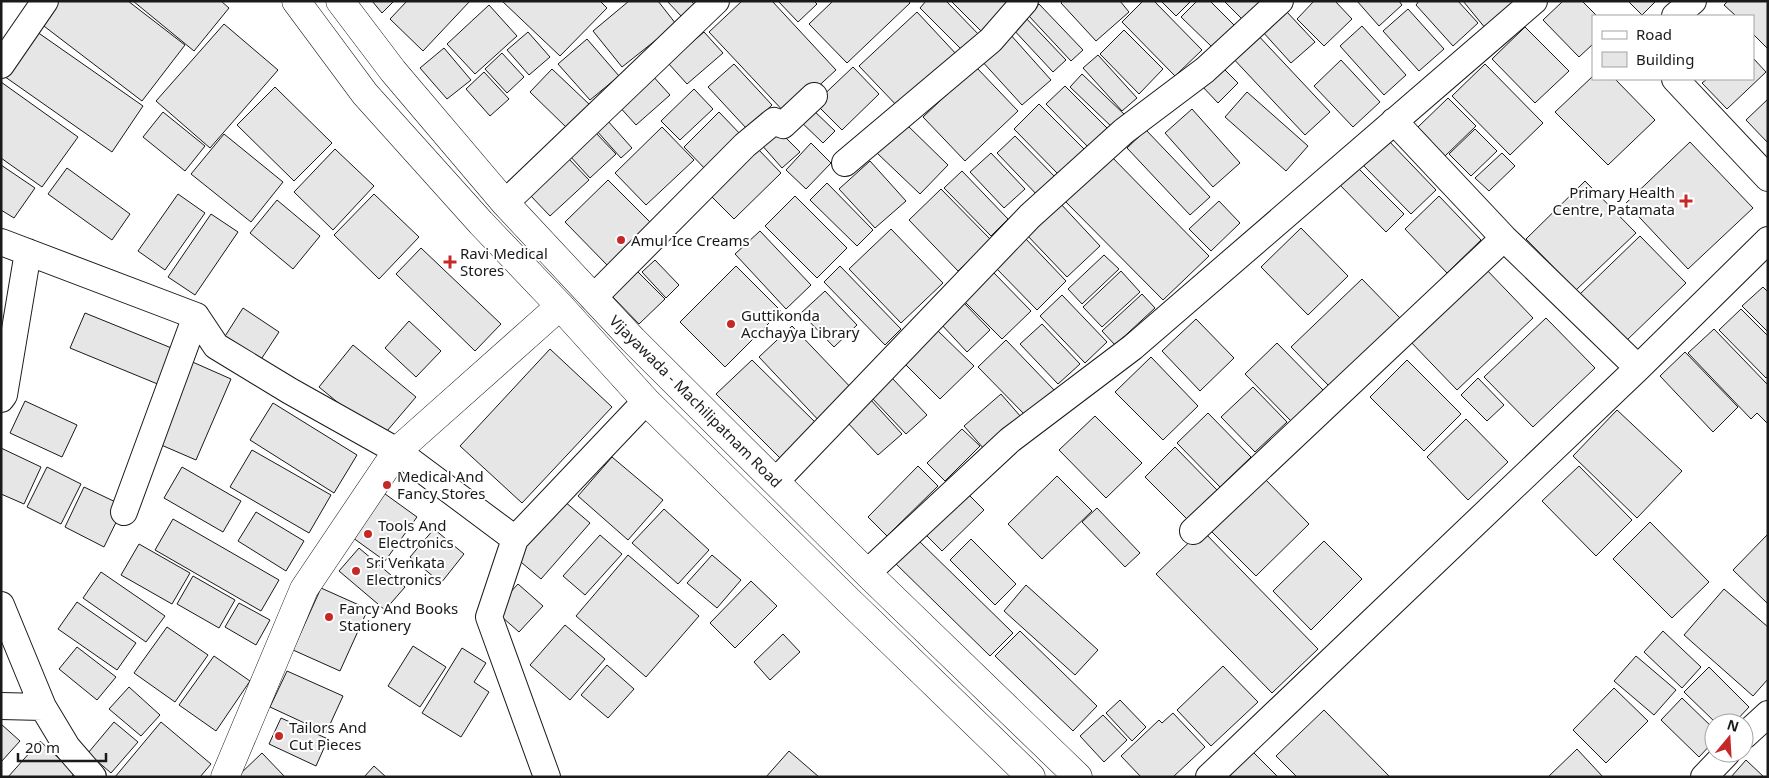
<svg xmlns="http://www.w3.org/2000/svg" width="1769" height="778" viewBox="0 0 1769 778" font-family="'Noto Sans',sans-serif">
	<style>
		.building { fill: #e6e6e6; stroke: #1a1a1a }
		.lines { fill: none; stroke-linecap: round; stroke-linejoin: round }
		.minor-casing { stroke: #1a1a1a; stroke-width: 28 }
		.tertiary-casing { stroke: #1a1a1a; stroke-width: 29 }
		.trunk-casing { stroke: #1a1a1a; stroke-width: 29 }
		.minor { stroke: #fff; stroke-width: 26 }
		.tertiary { stroke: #fff; stroke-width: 28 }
		.trunk { stroke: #fff; stroke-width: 28 }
		.poi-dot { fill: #c62828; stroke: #fff; stroke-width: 2 }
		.labels { text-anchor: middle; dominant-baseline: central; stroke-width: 4; stroke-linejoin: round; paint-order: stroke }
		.poi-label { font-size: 15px; fill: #1a1a1a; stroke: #fff; text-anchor: start }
		.street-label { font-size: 15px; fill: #1a1a1a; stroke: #fff }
	</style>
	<rect width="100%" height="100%" fill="#fff"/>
	<path class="building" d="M50 1H128L185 45 142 101 36 20Z
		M133 1H221L229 8 194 51Z
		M372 1H394L382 13Z
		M407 1H470L423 51 390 19Z
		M502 1H600L607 8 560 56Z
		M629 1H658L676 24 622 67 593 31Z
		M667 1H691L694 4 682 17Z
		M742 1H772L836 70 787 115 709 32Z
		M778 1H814L817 4 798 22Z
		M833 1H908L910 3 847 63 809 24Z
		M926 1H946L984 40 968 56 920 8Z
		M951 1H1012L981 31Z
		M1063 1H1120L1129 12 1096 41 1061 3Z
		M1143 1H1154L1202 50 1175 76 1122 22Z
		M1161 1H1191L1176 16Z
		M1197 1H1210L1234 25 1212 47 1181 17Z
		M1224 1H1261L1242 19Z
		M1314 1H1335L1352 19 1324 46 1297 19Z
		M1357 1H1399L1402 5 1379 26Z
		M1419 1H1458L1478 23 1453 46 1416 5Z
		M1463 1H1520L1486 29Z
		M1563 1H1582L1597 16H1593V44L1579 57 1543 20Z
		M1628 1H1656L1642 15Z
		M1728 1H1768V49L1753 34V16H1736L1724 5Z
		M1039 4 1083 50 1071 61 1028 15Z
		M489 5 517 36 475 74 447 44Z
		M1408 9 1444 49 1419 71 1383 31Z
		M1286 11 1315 42 1291 63 1262 31Z
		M917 12 958 56 900 109 859 66Z
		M1024 16 1066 60 1053 72 1011 27Z
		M224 24 278 70 210 148 156 101Z
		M1362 26 1406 75 1384 95 1340 46Z
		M30 27 143 106 112 152 1 74Z
		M1525 27 1569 71 1535 103 1492 59Z
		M1124 30 1163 69 1139 94 1100 54Z
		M1254 31 1330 112 1305 135 1229 54Z
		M528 32 550 57 529 75 507 50Z
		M704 32 723 53 687 84 668 63Z
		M1009 33 1051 80 1022 105 980 59Z
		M587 39 619 76 590 100 558 64Z
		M444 48 471 80 447 99 420 68Z
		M502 53 524 77 507 93 485 69Z
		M1098 55 1137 98 1122 111 1083 68Z
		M1753 58 1766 72 1727 109 1702 83 1707 79H1753Z
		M1341 60 1380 102 1353 127 1314 86Z
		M734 64 772 105 747 129 708 87Z
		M1485 64 1543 123 1510 155 1452 96Z
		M1221 66 1238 83 1218 103 1201 85Z
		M853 67 879 94 842 130 815 103Z
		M976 67 1018 111 965 161 923 117Z
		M552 69 590 105 567 128 530 92Z
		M484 72 509 99 490 116 466 89Z
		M651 74 670 95 636 125 617 104Z
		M1082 74 1125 115 1113 128 1070 87Z
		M1593 76V79H1615L1655 120 1608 165 1555 112Z
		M1 82 78 137 42 187 1 158Z
		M1065 86 1110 131 1091 150 1046 104Z
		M275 87 332 143 294 181 237 125Z
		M694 89 713 109 680 140 661 121Z
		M1247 92 1308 146 1286 171 1225 117Z
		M1448 98 1476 126 1445 156 1418 127Z
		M1768 99V143L1746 120Z
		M1039 104 1085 150 1059 175 1014 129Z
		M811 108 835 131 823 143 799 120Z
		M1192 109 1240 163 1213 187 1165 133Z
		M163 112 205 146 185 171 143 137Z
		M719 112 744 138 709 173 684 147Z
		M607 120 632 148 621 158 596 130Z
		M905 123 948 165 920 194 877 153Z
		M662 127 694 160 646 205 615 173Z
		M776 128 800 152 782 168 760 143Z
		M1475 129 1497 151 1471 176 1449 154Z
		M1146 130 1210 197 1190 215 1127 148Z
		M595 132 616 154 590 178 569 155Z
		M224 134 283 182 251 222 191 174Z
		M1015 136 1058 180 1040 198 997 153Z
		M1386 138 1436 190 1411 214 1361 163Z
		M1690 142 1753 208 1688 269 1626 203Z
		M811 143 831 163 806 189 786 170Z
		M335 149 374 186 333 230 294 192Z
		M758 149 781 173 734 219 710 195Z
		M1106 151 1209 256 1163 300 1060 196Z
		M991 153 1025 189 1004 208 970 172Z
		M1502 153 1515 166 1489 191 1475 178Z
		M568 158 589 180 550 216 529 194Z
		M870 161 906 201 875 228 839 189Z
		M1353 163 1404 214 1386 232 1335 180Z
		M1 165 35 188 14 218 1 210Z
		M67 168 130 214 112 240 48 194Z
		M962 171 1008 219 991 236 944 188Z
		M608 180 652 224 609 267 565 222Z
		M1585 181 1636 233 1576 290 1526 239Z
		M827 183 873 230 857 246 810 200Z
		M941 189 991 240 958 271 909 220Z
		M178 194 205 213 165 270 138 251Z
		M374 194 419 237 379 279 334 235Z
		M795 196 847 248 817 278 765 226Z
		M1439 196 1481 240 1447 273 1405 229Z
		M277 200 320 236 293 269 250 233Z
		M1219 201 1240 223 1211 251 1189 229Z
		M1059 202 1100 246 1067 277 1025 233Z
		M211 214 238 232 195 295 168 277Z
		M1301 228 1348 276 1308 315 1261 267Z
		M891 229 943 283 901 323 849 269Z
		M760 231 811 285 786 309 735 254Z
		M1640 236 1686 283 1626 341 1580 294Z
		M1025 238 1066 281 1037 310 995 267Z
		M421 248 501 324 475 351 396 274Z
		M1104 255 1119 269 1082 304 1068 289Z
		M655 260 679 285 666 298 642 272Z
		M736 266 781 311 725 367 680 322Z
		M840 266 901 329 885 345 824 282Z
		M1484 267 1533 318 1457 390 1408 339Z
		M637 271 665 299 639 324 612 296Z
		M1121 271 1140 292 1102 327 1083 307Z
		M994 273 1031 311 1002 339 965 302Z
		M1362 279 1400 318 1329 386 1291 347Z
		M1763 287 1768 292V332L1742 306Z
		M825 291 857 325 834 347 801 313Z
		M1142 294 1155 308 1115 345 1102 331Z
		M1062 295 1107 342 1085 363 1040 316Z
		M964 303 990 330 967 352 941 324Z
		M243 308 279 332 258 364 222 341Z
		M1741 309 1768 336V376L1766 378 1719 330Z
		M85 313 174 349 160 385 70 348Z
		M1546 318 1595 368 1533 427 1484 377Z
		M1196 319 1234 358 1200 391 1162 351Z
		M409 321 441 351 416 377 385 348Z
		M1042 324 1080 364 1058 384 1020 344Z
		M792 326 856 393 823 425 759 357Z
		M936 329 974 366 940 399 903 362Z
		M1714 329 1768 385V424L1757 413 1751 419 1688 353Z
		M1006 340 1054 390 1027 417 978 367Z
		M1277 343 1323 390 1291 421 1245 374Z
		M353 345 416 397 381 438 319 387Z
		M550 349 612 407 522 503 460 446Z
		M1685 352 1738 407 1713 432 1660 376Z
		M1151 357 1198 406 1163 440 1115 392Z
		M188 360 231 379 196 460 152 441Z
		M752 360 819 426 783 461 716 394Z
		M1407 360 1461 414 1424 451 1370 397Z
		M892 378 927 415 906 434 871 397Z
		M1478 378 1504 405 1487 421 1461 395Z
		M1253 387 1287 422 1255 452 1221 417Z
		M1001 394 1021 417 984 449 964 426Z
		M870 399 902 434 878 455 846 421Z
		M25 401 77 425 62 457 10 433Z
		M273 403 357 455 334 493 250 440Z
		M1617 410 1682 471 1637 518 1573 456Z
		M1208 413 1251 457 1220 487 1177 443Z
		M1095 416 1142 463 1106 498 1059 450Z
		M1466 419 1508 462 1468 500 1427 457Z
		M962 429 980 446 945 481 927 463Z
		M1175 447 1217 490 1187 519 1145 477Z
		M1 448 41 467 24 504 1 494Z
		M252 450 331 495 309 533 230 487Z
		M612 457 663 500 628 540 578 496Z
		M918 466 938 486 887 536 868 517Z
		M1579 466 1632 520 1596 556 1542 501Z
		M47 467 81 484 61 524 27 507Z
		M182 467 241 501 223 532 164 498Z
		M1261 475 1309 524 1256 576 1208 528Z
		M1057 476 1092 511 1042 559 1008 524Z
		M84 487 124 506 104 547 65 527Z
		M381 491 417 517 385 561 349 535Z
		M965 491 984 510 942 551 923 532Z
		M564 501 590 523 541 579 515 557Z
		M1097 508 1140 553 1125 567 1082 522Z
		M664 509 709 550 678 584 632 543Z
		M256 512 304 541 286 571 238 541Z
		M173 519 279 580 261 611 155 550Z
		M1650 522 1709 582 1672 618 1613 559Z
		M434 529 464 554 441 583 410 557Z
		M1202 530 1318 649 1272 693 1156 574Z
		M600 535 622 554 585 595 563 576Z
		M1767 535 1768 536V604L1733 570Z
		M916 538 1013 633 990 656 893 561Z
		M971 539 1016 584 995 605 950 560Z
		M1324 541 1362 579 1311 630 1273 591Z
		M139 544 190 573 172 604 121 575Z
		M359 548 405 587 385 610 339 571Z
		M628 555 699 616 646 677 576 616Z
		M712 555 741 580 717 608 687 583Z
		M101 572 165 616 146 642 83 598Z
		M193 576 235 600 219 628 177 604Z
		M751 581 777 606 735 648 710 623Z
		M518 584 543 606 519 632 494 610Z
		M1026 585 1098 650 1075 675 1004 611Z
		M321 588 368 609 340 671 293 650Z
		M1724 589 1768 627V679L1753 696 1684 635Z
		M77 602 136 643 117 670 58 629Z
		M239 603 270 620 256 645 225 627Z
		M565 625 605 659 570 700 530 665Z
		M167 627 208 655 175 702 134 673Z
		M1020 631 1097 706 1073 731 995 656Z
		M1663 631 1701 667 1682 688 1644 652Z
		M783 634 800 652 770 680 754 662Z
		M413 646 446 667 420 707 388 686Z
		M77 647 116 677 97 700 59 669Z
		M462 648 486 663 474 682 489 692 461 737 422 713Z
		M214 656 250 681 216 731 179 705Z
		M1636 656 1676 690 1654 715 1614 681Z
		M607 665 634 689 608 718 581 695Z
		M1223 666 1258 702 1211 746 1177 710Z
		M1709 667 1749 707 1734 723H1716L1684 692Z
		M287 671 343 696 326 733 270 707Z
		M129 687 160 715 141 736 109 709Z
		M1614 688 1648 721 1606 763 1573 730Z
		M1682 698 1714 729V741L1699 757 1661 720Z
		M1120 700 1146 727 1132 741 1106 713Z
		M1324 710 1390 777H1297L1276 756Z
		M1173 713 1205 747 1173 777H1141L1121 756 1159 720 1162 723Z
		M1103 715 1127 740 1104 762 1080 736Z
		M281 718 328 739 316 766 269 744Z
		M114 722 138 742 111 773 88 753Z
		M161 722 211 764 200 777H115Z
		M1 724 20 741 1 762Z
		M40 741 75 773 71 777H8Z
		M1250 749 1278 777H1232L1227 772Z
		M1577 749 1603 777H1548Z
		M789 751 819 777H766Z
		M262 753 285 777H241L239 775Z
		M1746 760 1764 777H1731Z
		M374 766 386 777H364Z"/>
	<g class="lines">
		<defs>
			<path id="minor" d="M1675 16 1693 1
				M1 65 45 1
				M1675 79 1768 178
				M1394 121 1504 238 1638 368
				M845 163 991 40 1025 1
				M505 203 716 1
				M1 242 196 316 216 346 290 391 397 451 515 539
				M593 298 745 145 774 121 783 125 814 96
				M1 399 4 395 28 252
				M776 481 1030 216 1124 131 1205 70 1280 1
				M124 512 196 316
				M1193 531 1504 238
				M867 573 1010 440 1133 347 1534 1
				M1 605 43 707 67 747 93 777
				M1 706 43 707
				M1744 736 1768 714
				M547 777 489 617 515 539 646 401
				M1209 777 1638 368 1768 240
				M1704 777 1727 753"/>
			<path id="tertiary" d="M225 777 304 589 397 451 560 306"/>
			<path id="trunk" d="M296 1 365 94 481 223 560 306 646 401 846 598 1031 777
				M340 1 393 71 505 203 633 340 867 573 1078 777"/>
		</defs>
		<use href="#minor" class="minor-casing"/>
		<use href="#tertiary" class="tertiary-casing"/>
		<use href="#trunk" class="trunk-casing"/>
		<use href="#minor" class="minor"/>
		<use href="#tertiary" class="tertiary"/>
		<use href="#trunk" class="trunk"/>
	</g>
	<g class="poi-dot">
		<path d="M1683.5 193.5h5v5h5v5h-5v5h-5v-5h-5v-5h5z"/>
		<circle cx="621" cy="240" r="5"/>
		<path d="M447.5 254.5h5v5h5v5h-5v5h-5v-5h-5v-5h5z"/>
		<circle cx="731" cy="324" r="5"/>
		<circle cx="387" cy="485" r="5"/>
		<circle cx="368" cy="534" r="5"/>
		<circle cx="356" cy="571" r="5"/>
		<circle cx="329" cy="617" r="5"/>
		<circle cx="279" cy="736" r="5"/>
	</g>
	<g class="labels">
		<g class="poi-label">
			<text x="1675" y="192" text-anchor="end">Primary Health<tspan x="1675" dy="17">Centre, Patamata</tspan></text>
			<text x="631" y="240">Amul Ice Creams</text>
			<text x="460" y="253">Ravi Medical<tspan x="460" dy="17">Stores</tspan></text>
			<text x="741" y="315">Guttikonda<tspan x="741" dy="17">Acchayya Library</tspan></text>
			<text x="397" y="476">Medical And<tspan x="397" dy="17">Fancy Stores</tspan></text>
			<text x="378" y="525">Tools And<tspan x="378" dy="17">Electronics</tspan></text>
			<text x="366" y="562">Sri Venkata<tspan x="366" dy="17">Electronics</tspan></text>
			<text x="339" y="608">Fancy And Books<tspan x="339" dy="17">Stationery</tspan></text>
			<text x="289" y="727">Tailors And<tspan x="289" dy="17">Cut Pieces</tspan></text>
		</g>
		<g class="street-label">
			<text transform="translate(696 401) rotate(45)">Vijayawada - Machilipatnam Road</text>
		</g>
	</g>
	<rect width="1769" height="778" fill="none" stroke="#1a1a1a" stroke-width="5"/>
	<rect x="1592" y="15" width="162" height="65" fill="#ffffff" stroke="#a3a3a3"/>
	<rect x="1602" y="31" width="25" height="8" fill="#ffffff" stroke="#a3a3a3"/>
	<text x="1636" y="40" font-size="15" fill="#1a1a1a">Road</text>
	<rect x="1602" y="52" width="25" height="15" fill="#e6e6e6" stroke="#a3a3a3"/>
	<text x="1636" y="65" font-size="15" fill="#1a1a1a">Building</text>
	<g transform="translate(1729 738) rotate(18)"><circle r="24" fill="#ffffff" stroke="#a3a3a3"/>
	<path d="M0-4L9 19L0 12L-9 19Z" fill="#c62828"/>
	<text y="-8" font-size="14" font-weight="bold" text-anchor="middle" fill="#1a1a1a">N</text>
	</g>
	<path d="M18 753v8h88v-8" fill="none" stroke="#1a1a1a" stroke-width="2.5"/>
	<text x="25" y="753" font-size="15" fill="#1a1a1a" stroke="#ffffff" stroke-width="4" paint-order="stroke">20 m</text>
</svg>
